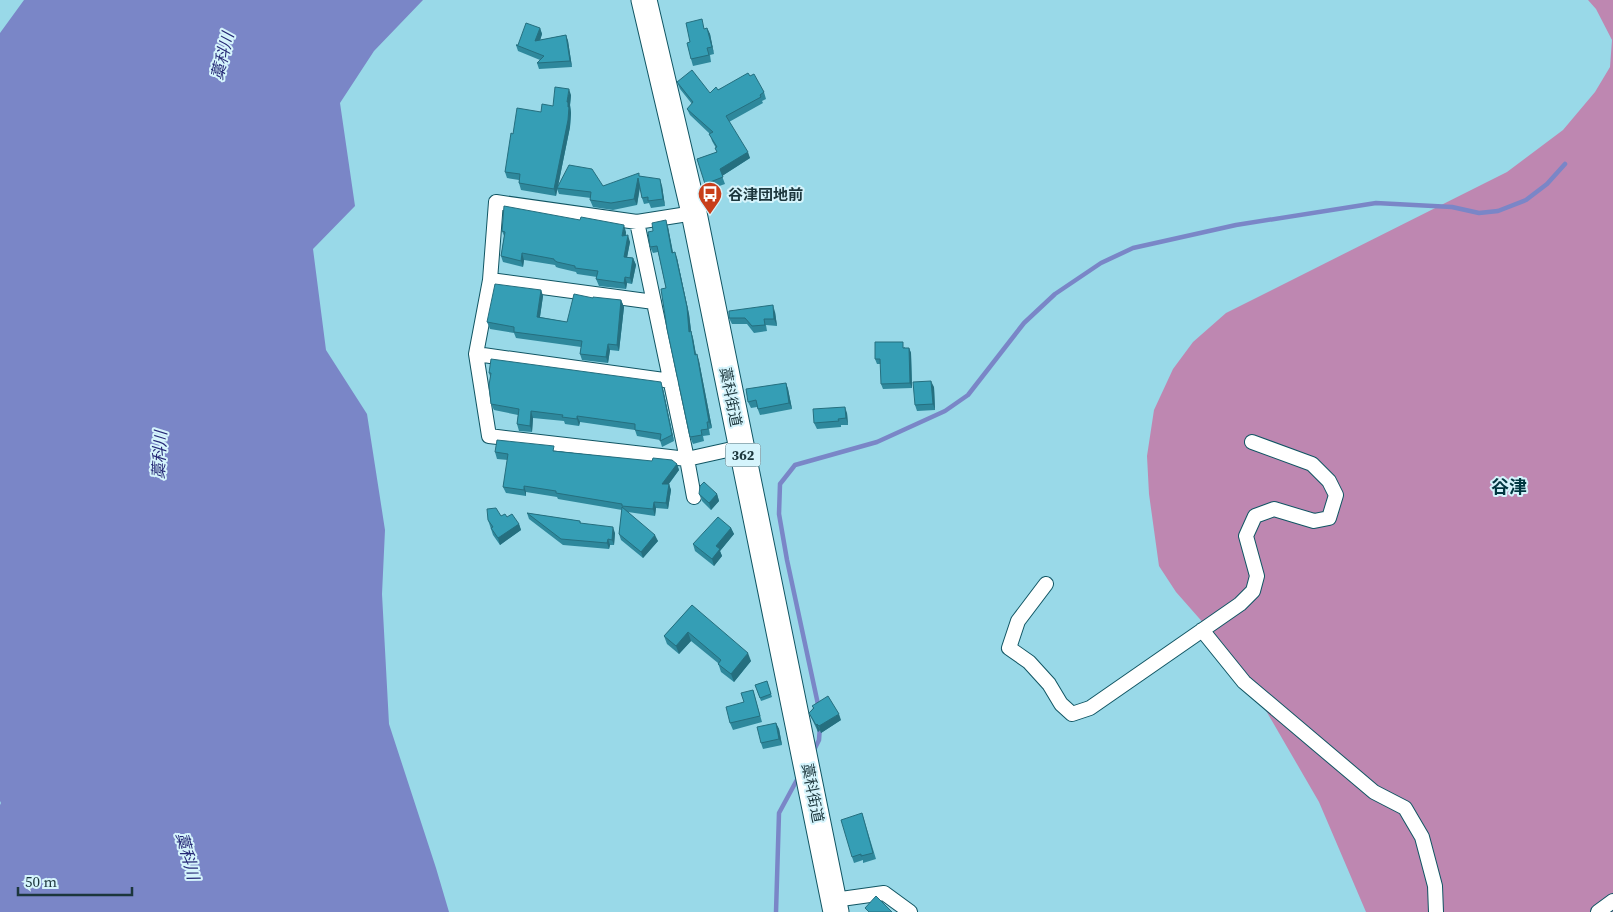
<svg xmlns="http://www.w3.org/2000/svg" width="1613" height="912" viewBox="0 0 1613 912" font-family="'Source Serif 4','Noto Sans JP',serif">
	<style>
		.green { fill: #be87b1 }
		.water { fill: #7a86c7 }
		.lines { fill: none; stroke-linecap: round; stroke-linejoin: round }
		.stream { stroke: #7a86c7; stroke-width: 4.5 }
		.street-casing { stroke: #105563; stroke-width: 16 }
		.highway-casing { stroke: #105563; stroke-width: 27 }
		.street { stroke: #fff; stroke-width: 14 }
		.highway { stroke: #fff; stroke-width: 25 }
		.wall { fill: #2e889c }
		.shaded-wall { fill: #256f7f }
		.building { fill: #359eb5; stroke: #256f7f }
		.labels { text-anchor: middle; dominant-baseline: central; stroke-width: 4; stroke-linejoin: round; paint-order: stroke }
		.shield { fill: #d5f4fc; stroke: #546f76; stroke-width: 1 }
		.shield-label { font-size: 14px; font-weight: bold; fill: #1c363c }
		.poi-label { font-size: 15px; font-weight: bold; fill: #1c363c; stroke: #d5f4fc; text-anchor: start }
		.street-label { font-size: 15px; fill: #1c363c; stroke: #d5f4fc }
		.water-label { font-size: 16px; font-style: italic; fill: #262976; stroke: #d5f4fc }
		.quarter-label { font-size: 18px; font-weight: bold; fill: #003640; stroke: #d5f4fc }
	</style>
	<rect width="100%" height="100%" fill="#99d9e8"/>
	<path class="green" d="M1588 0H1613V912H1366L1319 802 1261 702 1213 634 1176 592 1159 566 1149 494 1147 456 1154 410 1173 369 1193 342 1226 313 1507 172 1563 130 1595 92 1610 67 1612 40 1596 9Z"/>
	<path class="water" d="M24 0H423L374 51 340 103 355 206 313 249 326 350 367 414 385 530 382 594 389 724 436 868 449 912H0V805L1 803 0 801V33Z"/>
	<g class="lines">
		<path class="stream" d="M819 709 787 560 779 514 780 484 795 465 877 442 945 411 968 395 1024 323 1055 294 1101 263 1133 248 1236 225 1376 203 1452 207 1479 213 1498 211 1526 200 1547 184 1565 164
			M813 752 819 740 820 726
			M776 912 779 813 799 776"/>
		<defs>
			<path id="street" d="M694 213 637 222 496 202 490 280 476 354 489 436 687 459 741 447
				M637 222 687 459 694 497
				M490 280 654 302
				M476 354 671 381
				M1046 584 1018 621 1009 648 1029 662 1049 684 1061 704 1072 714 1090 708 1240 604 1253 591 1257 576 1246 536 1255 516 1274 509 1314 521 1329 518 1336 495 1329 481 1312 464 1252 442
				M1202 630 1244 682 1374 792 1405 808 1422 837 1435 886 1436 912
				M834 900 884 893 910 912
				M1598 912 1613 901"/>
			<path id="highway" d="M644 0 694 213 836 912"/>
		</defs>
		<use href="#street" class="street-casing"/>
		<use href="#highway" class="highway-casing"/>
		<use href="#street" class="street"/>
		<use href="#highway" class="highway"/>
	</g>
	<path class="wall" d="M540 28 542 34 540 40 566 35 568 41 572 67 539 69 537 63 540 60 518 51 516 45H518Z
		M707 28 710 34 714 54 710 55 711 62 693 66 691 59 690 42 705 29Z
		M750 76 764 92 766 99 762 101 763 103 729 122 750 158 722 176 725 184 708 190 697 159 717 152 715 148H716L712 141 710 134 690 115 687 109 692 104 680 89 677 82 710 93Z
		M571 95 570 105 571 113 570 127 558 186H603L641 176 662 186 665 206 651 208 649 203 644 204 642 198 640 188 637 205 613 210 593 207 590 200 591 198 559 194 557 189 556 196 521 190 519 183V180L507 178 505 172 513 134 541 112 553 106Z
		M668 227 673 252 677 258 689 314 691 331 693 338 696 354 699 361 712 428 709 429 710 435 703 436 704 441 693 444 690 437 666 288 658 252 653 253 650 247Z
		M502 231 626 232V236L630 242 627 257 633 258 636 265 632 284 627 283 626 289 599 286 596 279 597 277 577 274 576 272 559 268 556 267 555 265 524 260 523 267 503 262 501 256 504 236Z
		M541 290 543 296 540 317 567 322 593 298 621 300 624 307 619 351 610 350 608 363 582 360 580 354 581 347 516 338 514 333 490 329 487 322Z
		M775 312 777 326 766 325 767 331 754 333 747 324H732L729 318Z
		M905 347V348H909L911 353 912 388 883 389 881 384V364H877L875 359Z
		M489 373 663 389 674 441 662 447 660 440 637 436 635 430 580 422 579 426 565 424 564 421 533 418 532 432 519 431 517 424 518 415 494 410 491 404 490 376Z
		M786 383 788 389 792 409 760 415 757 407 751 408 748 402Z
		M934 387 935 410 917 411 915 405Z
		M847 413 848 425H841V427L817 429 814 423Z
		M555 451 677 464 679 470 669 484 671 490 668 509 656 508 655 516 628 512 658 541 643 558 621 540 619 534 622 510 558 499 557 497 526 492V496L506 493 503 487 508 460 497 459 495 452Z
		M699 494H717L719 501 711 510 702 501Z
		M527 513 580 521 581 524 615 533 614 545H610L609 549 563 545 529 519Z
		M501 516 507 517 519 524 521 530 500 545 493 535 488 520Z
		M731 528 734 534 720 551 722 556 714 566 695 551 693 544Z
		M692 605 751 661 734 682 721 672 718 663 691 641 679 654 667 644 664 636Z
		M767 681 772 697 761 701 755 685Z
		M753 690 762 722 733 730 730 723 744 702Z
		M812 706 841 720 821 733 820 730 818 732 809 713 813 708Z
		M776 723 779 729 782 745 763 749 761 743Z
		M862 813 876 859 863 863V860L854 863 852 857Z"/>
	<path class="shaded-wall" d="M540 28 542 34 538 47 535 41Z
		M707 28 710 34 714 54 712 47Z
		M566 35 568 41 572 67 570 61Z
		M569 89 571 95 570 105 571 113 570 127 556 196 554 189 568 107 567 102Z
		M748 152 750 158 722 176 720 169Z
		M638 178 640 185 637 205 634 199Z
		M660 179 662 186 665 206 663 199Z
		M666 220 668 227 674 259 672 253Z
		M624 225 626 232 624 243 622 236Z
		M628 235 630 242 626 263 624 257Z
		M675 252 677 258 689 314 692 338 689 332Z
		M522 253 524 260 523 267 521 261Z
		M633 258 636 265 632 284 630 278Z
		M625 277 627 283 626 289 624 283Z
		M541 290 543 296 539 323 537 317Z
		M621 300 624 307 619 351 617 345Z
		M773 305 775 312 777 326 774 319Z
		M691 331 693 338 697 361 695 355Z
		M608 344 610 350 608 363 606 357Z
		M909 348 911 353 912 388 910 383Z
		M697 354 699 361 712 428 709 422Z
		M931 381 934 387 935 410 933 404Z
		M661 382 663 389 674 441 672 435Z
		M786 383 788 389 792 409 789 403Z
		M845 407 847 413 848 425 846 418Z
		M531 411 533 418 532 432 530 426Z
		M577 416 580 422 579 426 577 419Z
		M677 464 679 470 664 490 662 484Z
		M669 484 671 490 668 509 666 503Z
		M524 486 526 492V496L524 490Z
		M717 494 719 501 711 510 709 503Z
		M654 502 656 508 655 516 653 509Z
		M519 524 521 530 500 545 498 538Z
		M613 527 615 533 614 545 612 540Z
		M731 528 734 534 720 551 722 556 714 566 712 559 716 546Z
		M655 535 658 541 643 558 641 552Z
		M608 539 610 545 609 549 607 543Z
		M688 632 691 641 679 654 676 646Z
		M748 653 751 661 734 682 731 674Z
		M839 714 841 720 821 733 819 726Z
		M776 723 779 729 782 745 779 739Z
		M817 724 820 730 818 732 816 725Z"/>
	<path class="building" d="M702 19 704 29 707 28 712 47 707 48 709 55 691 59 687 43 690 42 686 23Z
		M526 23 540 28 535 41 566 35 570 61 537 63 544 56 516 45H518Z
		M692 70 710 93 716 87 718 90 748 73 750 76 754 74 764 92 760 95 761 97 726 116 748 152 720 169 723 177 705 184 697 159 717 152 715 148 717 147 709 134 713 132 687 109 693 102 677 82Z
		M555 87 569 89 567 102H568V107H569L568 120 554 189 519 183 520 174 505 172 511 133 513 134 517 108 541 112 542 104 553 106Z
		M569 165 592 169 603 186 639 173V176L660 179 663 199 648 201V197L642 198 638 178 634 199 611 203 590 200 591 192 557 188Z
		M504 206 580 220 581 217 624 225 622 236 628 235 624 257 633 258 630 278 625 277 624 283 596 279 598 271 575 268V266L557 262 554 260V259L522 253 521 261 501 256 505 232 502 231Z
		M666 220 672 253 675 252 687 307 689 332 691 331 695 355 697 354 709 422H707L708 429 701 430 702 435 690 437 667 329 661 289 666 288 657 246 650 247 648 232 653 231 652 223Z
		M495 284 541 290 537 317 567 322 574 294 593 298V297L621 300 617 345 608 344 606 357 580 354 582 341 514 332V327L487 322Z
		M773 305 774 319H764L765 325 752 326 745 318H729V311Z
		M875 342H903V348H909L910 383 881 384 880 359H875Z
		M491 359 661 382 672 435 660 441 661 434 635 430V424L577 416V419L562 417 563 415 531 411 530 426 517 424 519 409 491 404 489 385 491 373H489Z
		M931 381 933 404 915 405 913 382Z
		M786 383 789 403 758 409 756 400 748 402 746 389Z
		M845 407 846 418 838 419 839 421 814 423 813 409Z
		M497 440 554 446 553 451 652 461 653 458 672 460 677 464 662 484H669L666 503 654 502 653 509 622 506V504L556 493V491L524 486V490L503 487 508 454 495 452Z
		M704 482 717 494 709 503 699 494 700 486Z
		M622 507 655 535 641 552 619 534Z
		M496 508 501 516 505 514 507 517 512 514 519 524 498 538 491 528 493 527 488 520 487 509Z
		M527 513 580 521V523L613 527 612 540 608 539 607 543 561 539Z
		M718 517 731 528 716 546 720 549 712 559 693 544Z
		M692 605 748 653 731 674 718 664 721 660 688 632 676 646 664 636Z
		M767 681 771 694 760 698 755 685Z
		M753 690 760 716 730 723 726 707 744 702 741 693Z
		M828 696 839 714 819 726 817 724 816 725 809 713 814 708 812 706Z
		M776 723 779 739 761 743 757 727Z
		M862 813 873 853 861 856V854L852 857 841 820Z
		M876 896 892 912H869L865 908Z"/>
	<defs>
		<symbol id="bus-pin" viewBox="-11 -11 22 30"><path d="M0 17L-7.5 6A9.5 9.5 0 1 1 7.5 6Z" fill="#c83e1a" stroke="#d5f4fc"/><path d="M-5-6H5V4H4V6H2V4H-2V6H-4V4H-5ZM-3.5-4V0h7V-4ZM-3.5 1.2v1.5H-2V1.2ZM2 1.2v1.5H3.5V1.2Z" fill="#fff"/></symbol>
	</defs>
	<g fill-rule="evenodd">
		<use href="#bus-pin" x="696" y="180" width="28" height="38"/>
	</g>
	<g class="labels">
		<rect class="shield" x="725.5" y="443.5" width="35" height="23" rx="4"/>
		<g class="shield-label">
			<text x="743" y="455">362</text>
		</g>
		<g class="poi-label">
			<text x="728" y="194">谷津団地前</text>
		</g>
		<g class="street-label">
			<text transform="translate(731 397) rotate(79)">藁科街道</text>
			<text transform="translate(813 793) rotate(79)">藁科街道</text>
		</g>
		<g class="water-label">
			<text transform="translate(222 56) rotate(-76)">藁科川</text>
			<text transform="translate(159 455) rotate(-87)">藁科川</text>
			<text transform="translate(188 856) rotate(75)">藁科川</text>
		</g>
		<g class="quarter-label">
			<text x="1509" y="486">谷津</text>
		</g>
	</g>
	<path d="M18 887v8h114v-8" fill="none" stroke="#1c363c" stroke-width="2.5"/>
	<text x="25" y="887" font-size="15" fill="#1c363c" stroke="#d5f4fc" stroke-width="4" paint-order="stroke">50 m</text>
</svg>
